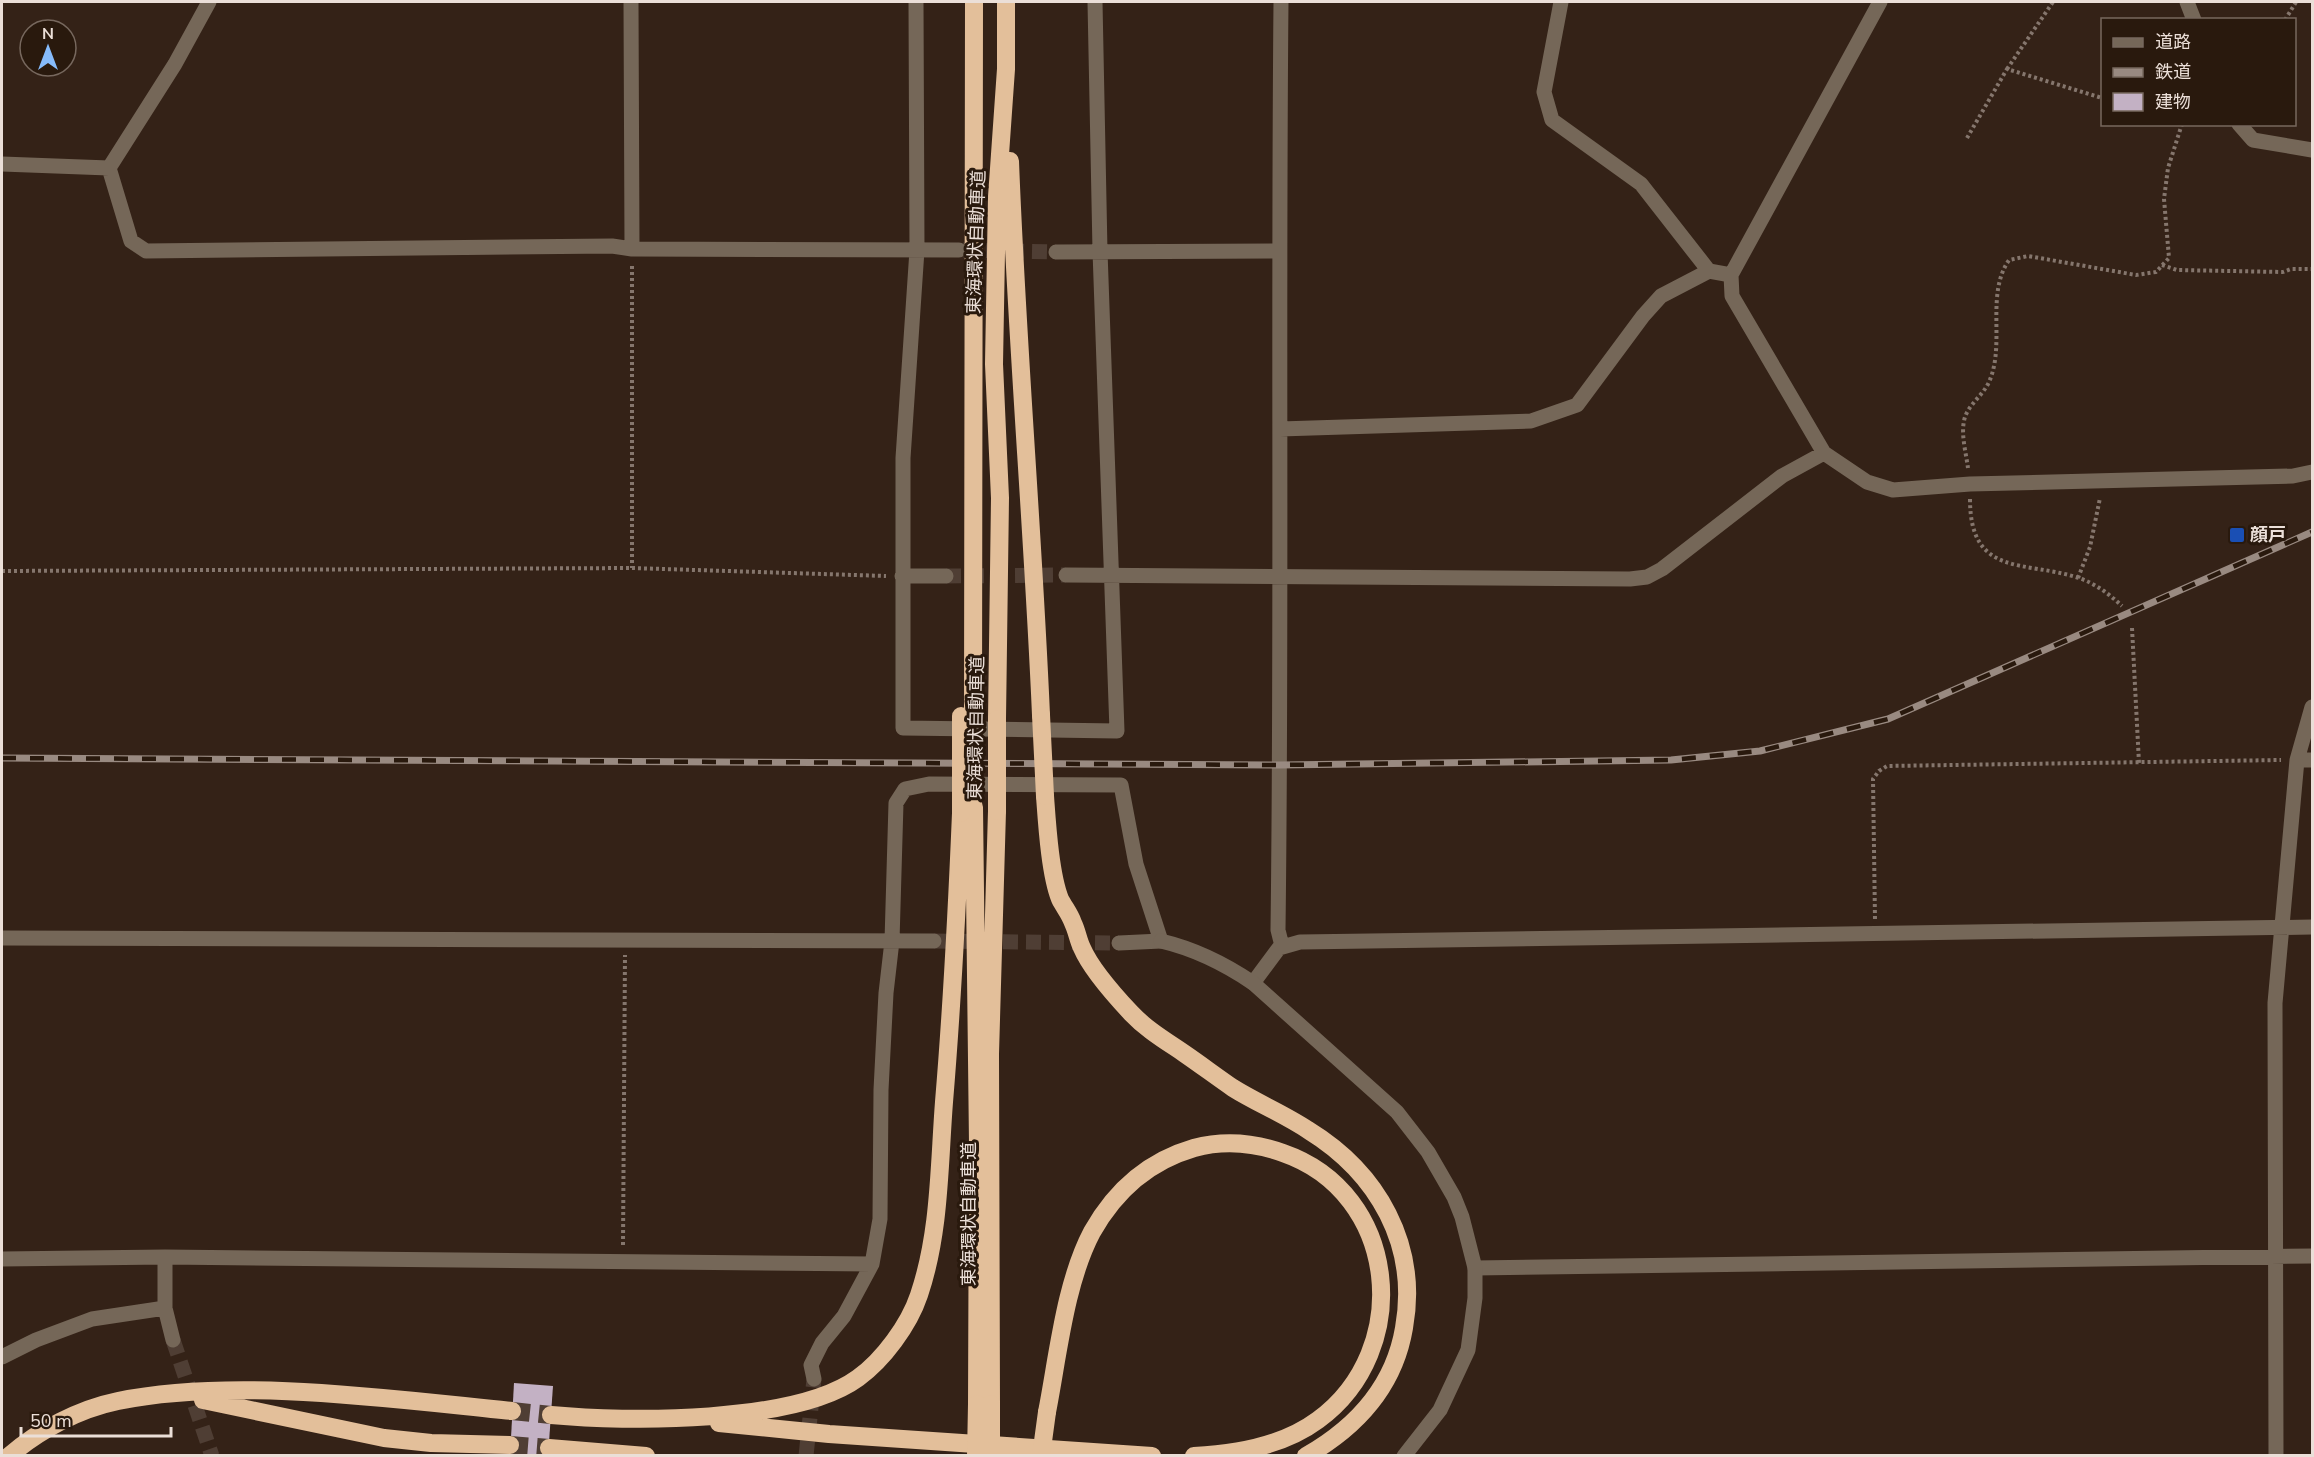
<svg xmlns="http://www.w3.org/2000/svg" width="2314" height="1457" viewBox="0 0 2314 1457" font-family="'Nunito Sans','Noto Sans JP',sans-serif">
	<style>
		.building { fill: #c3b1c4 }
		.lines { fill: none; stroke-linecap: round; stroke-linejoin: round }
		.minor-tunnel { stroke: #4f3e34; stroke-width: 15; stroke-dasharray: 15 8; stroke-linecap: butt }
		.motorway-tunnel { stroke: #4f3e34; stroke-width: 18; stroke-dasharray: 18 9; stroke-linecap: butt }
		.path { stroke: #85766d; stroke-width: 4; stroke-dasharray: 3 3; stroke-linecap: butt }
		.minor { stroke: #756758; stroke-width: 15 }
		.tertiary { stroke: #756758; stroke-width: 15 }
		.motorway { stroke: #e3bf9a; stroke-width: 18 }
		.rail-casing { stroke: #998a81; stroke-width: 7 }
		.rail { stroke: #29190d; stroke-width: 4.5; stroke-dasharray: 14; stroke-linecap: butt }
		.motorway-bridge { stroke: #e3bf9a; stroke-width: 18 }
		.transit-dot { fill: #1a4fb4; stroke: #29190d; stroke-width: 2 }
		.labels { text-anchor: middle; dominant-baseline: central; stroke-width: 6; stroke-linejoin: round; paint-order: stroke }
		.street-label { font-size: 18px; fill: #ebdfd8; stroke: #29190d }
		.poi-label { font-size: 18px; font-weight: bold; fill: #ebdfd8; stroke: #29190d; text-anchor: start }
	</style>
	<rect width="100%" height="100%" fill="#342217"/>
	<path class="building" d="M514 1383 553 1386 548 1456H510Z"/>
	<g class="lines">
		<path class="minor-tunnel" d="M963 250 1056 252
			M946 576 1066 575
			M934 941 1119 943
			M173 1340 212 1456
			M806 1456 814 1379"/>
		<path class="motorway-tunnel" d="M512 1411 551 1415
			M510 1445 549 1448"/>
		<path class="path" d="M2285 20 2296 2
			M2007 69 2053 2
			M1967 138 2007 69 2102 98
			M2162 265 2177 270 2283 272 2291 269H2312
			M632 266V568
			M1968 468C1966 453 1961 435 1964 421 1967 405 1982 397 1989 382 2006 344 1985 295 2009 260L2028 256 2136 275 2156 272 2169 258 2164 199 2168 168 2182 124
			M1970 499C1970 578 2025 560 2079 578 2096 584 2109 594 2122 606
			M2 571 632 568 886 576
			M2078 578 2090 547 2100 498
			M2132 628 2139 763
			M1875 919 1873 779 1879 771 1887 766 2281 760
			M623 1245 625 955"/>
		<path class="minor" d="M631 2 632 249
			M916 2 917 250 903 458V728L1117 731 1100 251 1095 2
			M1281 2C1278 311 1282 621 1278 930L1282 946
			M1561 2 1544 92 1552 120 1641 184 1709 271
			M1880 2 1731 275 1732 296 1824 453 1867 482 1893 490 1970 484 2293 476 2312 472
			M2187 2 2194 20
			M2239 124 2253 140 2312 150
			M2 164 109 168
			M109 168 131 241 146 251 612 246 632 249 959 250
			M109 168 175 64 209 2
			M1056 252 1279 251
			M1280 429 1531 421 1577 405 1643 316 1661 296 1709 271 1731 275
			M1066 575 1630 579 1647 577 1662 569 1782 476 1824 453
			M902 576H946
			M2297 760H2312
			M2 938 934 941
			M1253 983 1279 948 1300 942 2312 927
			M2 1259 165 1257 872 1264
			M1475 1268 2312 1256
			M165 1308 173 1340
			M2 1357 36 1340 92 1319 165 1308V1257
			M814 1379 811 1365 822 1343 844 1316 872 1264 880 1219 881 1090 886 993 892 941 896 803 905 789 929 784 1121 785 1136 864 1161 941 1119 943
			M2276 1456 2275 1003 2297 760 2312 707"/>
		<path class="tertiary" d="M1161 941C1195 949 1225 964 1253 983L1397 1112 1428 1152 1454 1197 1462 1217 1475 1268V1298L1468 1350 1440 1410 1404 1456"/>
		<path class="motorway" d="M1010 161C1017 346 1033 530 1041 715
			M973 714 974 2
			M997 719 1000 498 994 364 997 197 1006 69V2
			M1045 796C1047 823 1050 874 1060 899 1064 907 1070 914 1073 923 1077 931 1078 940 1082 948 1091 969 1116 997 1131 1013 1147 1030 1166 1041 1185 1054 1201 1065 1217 1077 1233 1088 1257 1103 1284 1114 1308 1130 1378 1173 1419 1245 1404 1328 1394 1387 1357 1427 1306 1456
			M974 807 978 1144 977 1404
			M203 1400 384 1438 431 1443 510 1445
			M991 1404 990 1054 997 811
			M1047 1412C1058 1356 1065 1283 1092 1232 1115 1191 1149 1161 1194 1148 1224 1140 1255 1143 1283 1153 1399 1193 1414 1350 1318 1420 1283 1446 1236 1454 1194 1456
			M551 1415C627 1422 795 1424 858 1378 883 1360 909 1325 919 1295 940 1233 939 1167 944 1102 952 1006 957 909 961 813
			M719 1423 829 1434 1152 1456
			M549 1448 646 1456
			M9 1456C39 1430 79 1409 118 1401 236 1377 392 1399 512 1411"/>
		<defs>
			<path id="rail" d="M2 758 1280 765 1671 760 1760 751 1888 719 2312 532"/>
		</defs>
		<use href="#rail" class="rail-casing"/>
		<use href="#rail" class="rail"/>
		<path class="motorway-bridge" d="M1041 715 1045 796
			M961 716V813
			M997 811V719
			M991 1404V1456
			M976 1456 977 1404
			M1041 1456 1047 1412"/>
	</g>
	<rect class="transit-dot" x="2229" y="527" width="16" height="16" rx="3"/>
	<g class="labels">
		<g class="street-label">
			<text transform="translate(976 242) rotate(-88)">東海環状自動車道</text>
			<text transform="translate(976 728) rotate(-89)">東海環状自動車道</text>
			<text transform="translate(969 1214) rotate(-90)">東海環状自動車道</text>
		</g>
		<g class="poi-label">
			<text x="2250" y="535">顔戸</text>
		</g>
	</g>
	<rect width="2314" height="1457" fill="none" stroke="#ebdfd8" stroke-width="6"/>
	<rect x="2101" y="18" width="195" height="108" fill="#29190d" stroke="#77685e" stroke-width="1.5"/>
	<rect x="2113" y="38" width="30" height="9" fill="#756758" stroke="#77685e" stroke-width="1.5"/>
	<text x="2155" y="48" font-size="18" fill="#ebdfd8">道路</text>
	<rect x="2113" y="68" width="30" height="9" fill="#998a81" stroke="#77685e" stroke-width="1.5"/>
	<text x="2155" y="78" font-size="18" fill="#ebdfd8">鉄道</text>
	<rect x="2113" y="93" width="30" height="18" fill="#c3b1c4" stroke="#77685e" stroke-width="1.5"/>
	<text x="2155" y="108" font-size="18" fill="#ebdfd8">建物</text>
	<g transform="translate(48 48)"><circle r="28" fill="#29190d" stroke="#77685e" stroke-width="1.5"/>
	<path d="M0-4.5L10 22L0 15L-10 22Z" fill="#86bbfb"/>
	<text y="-9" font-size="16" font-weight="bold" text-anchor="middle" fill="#ebdfd8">N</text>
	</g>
	<path d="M21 1427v9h150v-9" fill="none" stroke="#ebdfd8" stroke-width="3"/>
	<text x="30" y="1427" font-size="18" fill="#ebdfd8" stroke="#29190d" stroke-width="4.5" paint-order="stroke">50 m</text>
</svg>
